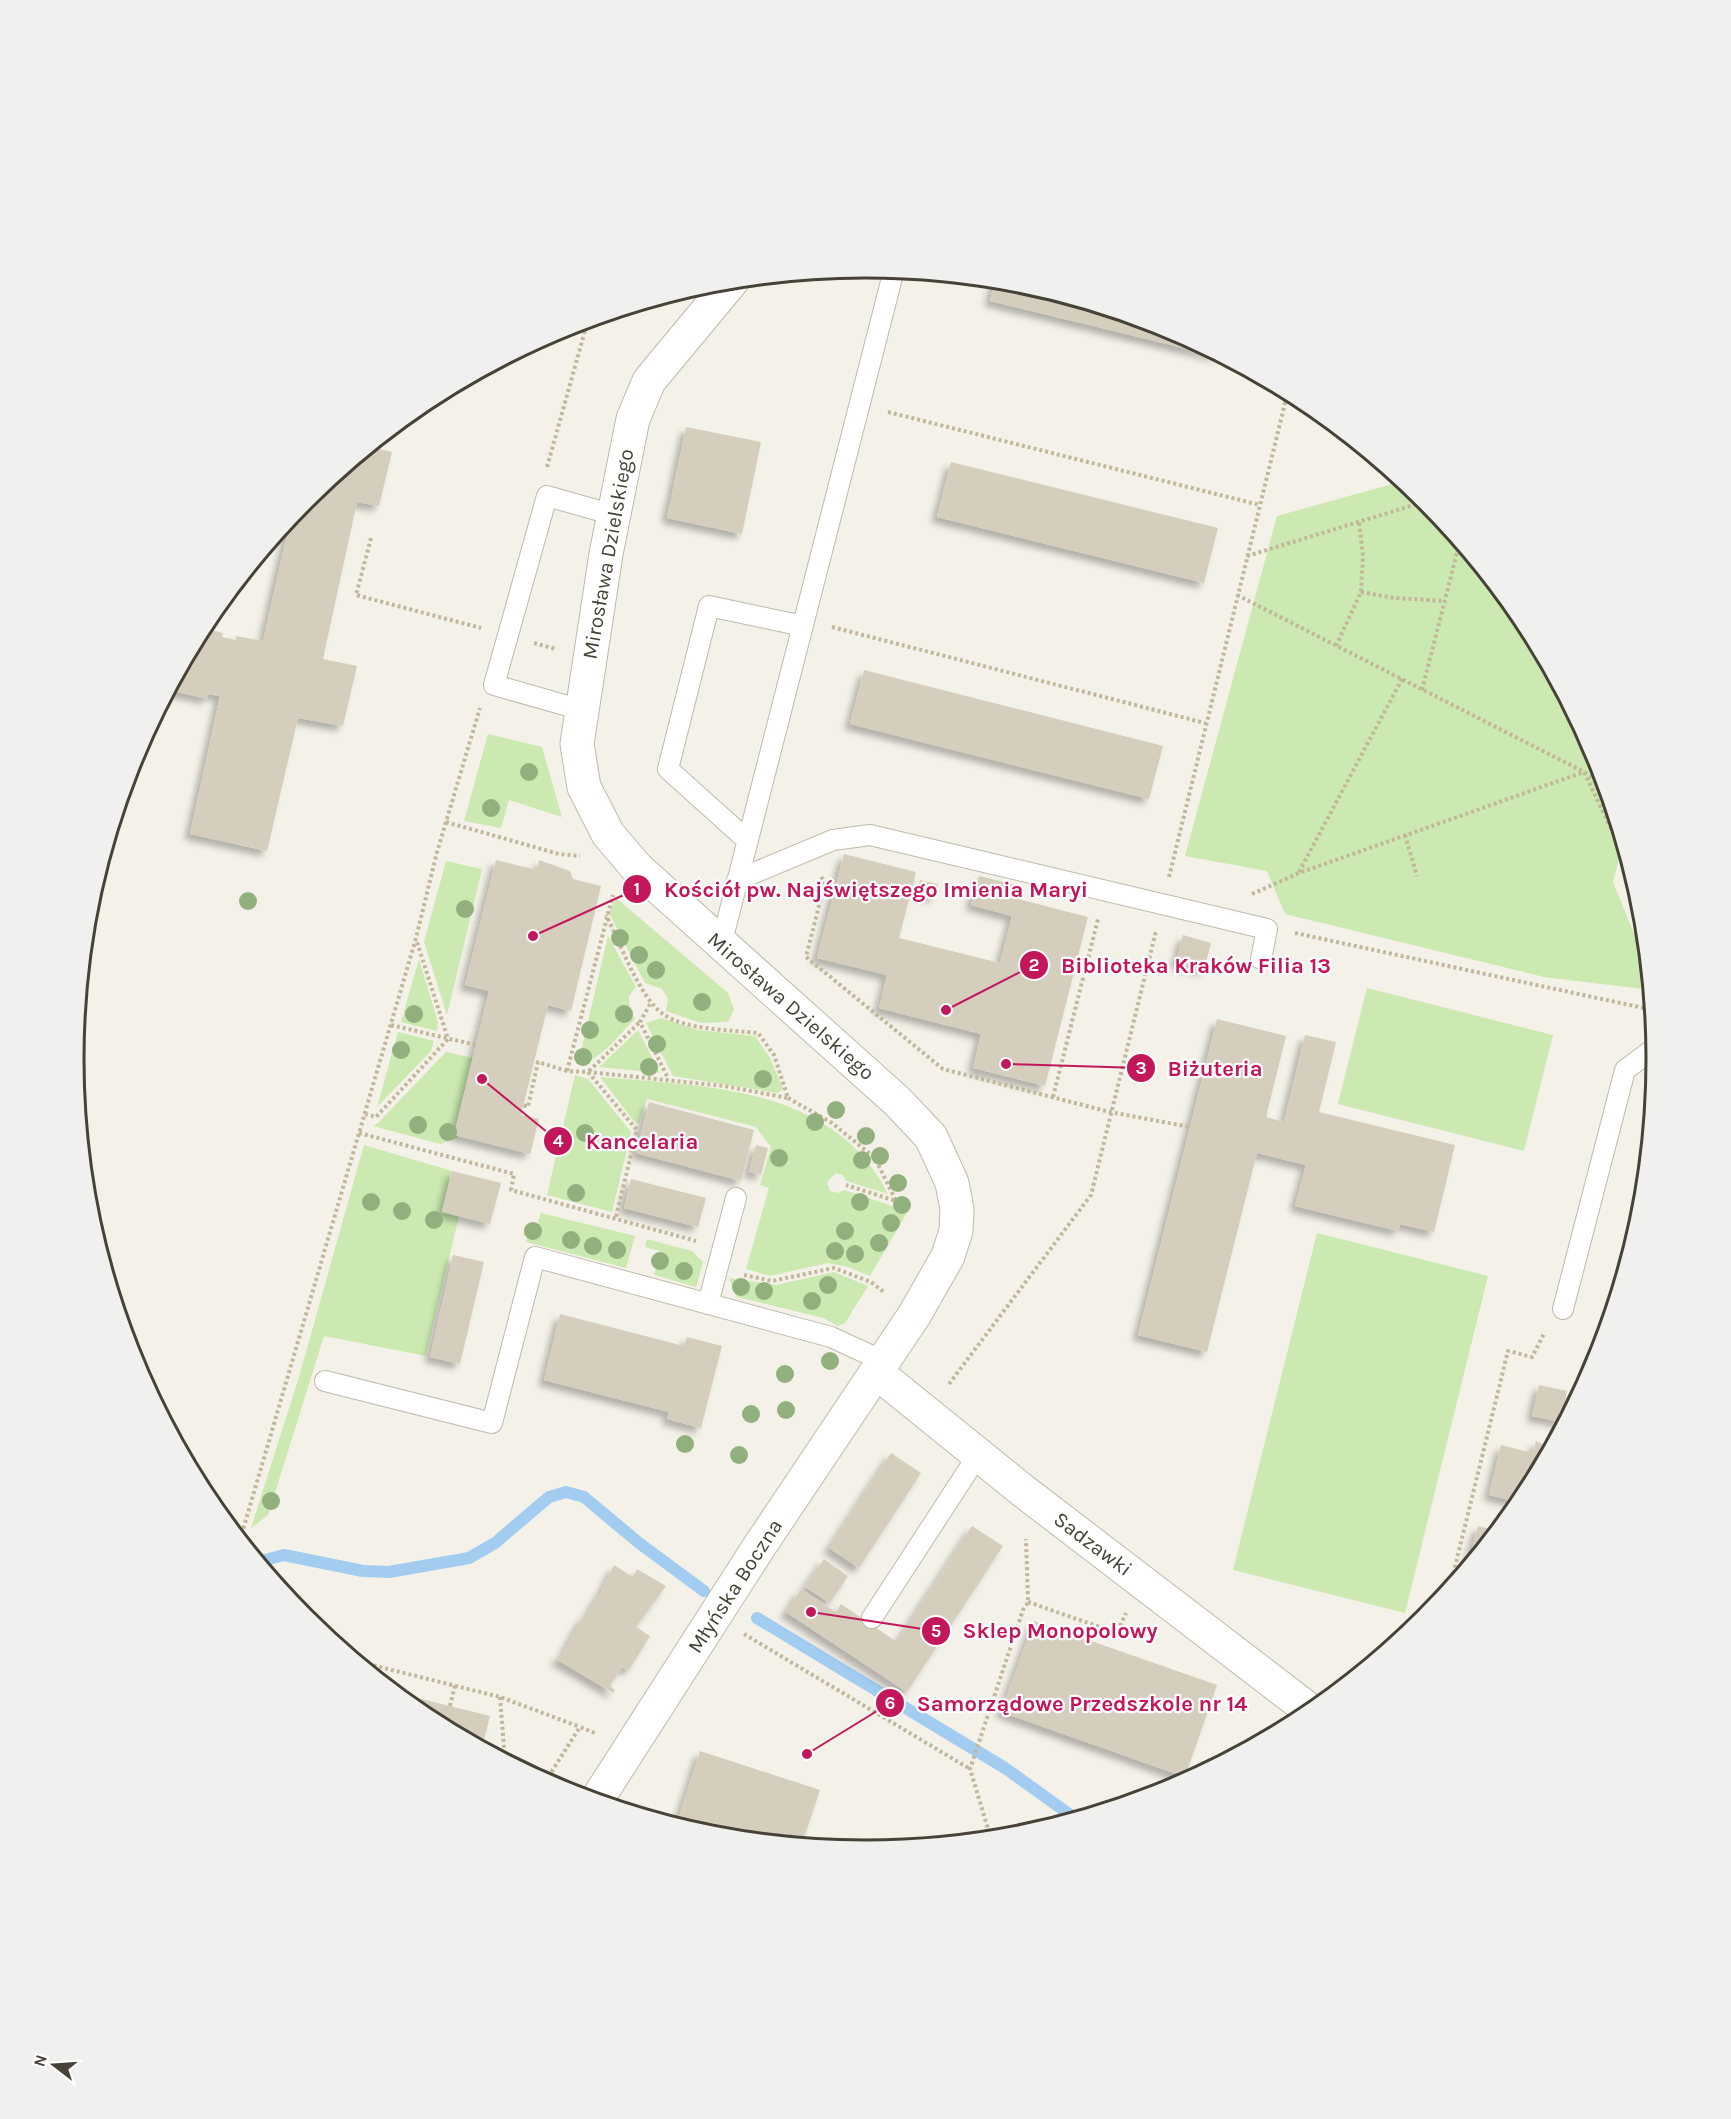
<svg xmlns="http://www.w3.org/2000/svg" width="1731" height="2119" viewBox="0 0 1731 2119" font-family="Karla,sans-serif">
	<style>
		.green { fill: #cbe9b0 }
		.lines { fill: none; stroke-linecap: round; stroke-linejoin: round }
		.stream { stroke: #a3ccf1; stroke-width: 12 }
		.building { fill: #d6cebd; filter: url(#shadow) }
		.service-casing { stroke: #c0baaa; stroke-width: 22 }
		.minor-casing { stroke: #c0baaa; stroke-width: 35 }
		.path { stroke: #c2b79b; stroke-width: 4; stroke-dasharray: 3 3; stroke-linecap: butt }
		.service { stroke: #fff; stroke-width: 20 }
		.minor { stroke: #fff; stroke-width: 33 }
		.tree { fill: #92b07e }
		.labels { text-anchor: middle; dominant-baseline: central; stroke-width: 4.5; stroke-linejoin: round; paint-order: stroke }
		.street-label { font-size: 21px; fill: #474236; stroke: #fff }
		.rim { fill: none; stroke: #474236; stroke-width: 3 }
		.leader { fill: none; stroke: #c2185b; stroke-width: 2 }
		.callout-dot { fill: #c2185b; stroke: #fff; stroke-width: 2 }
		.mark-label { font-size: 18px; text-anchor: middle; font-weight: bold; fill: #fff }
		.callout-label { font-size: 22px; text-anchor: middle; font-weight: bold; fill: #c2185b; stroke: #fff; stroke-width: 4.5; stroke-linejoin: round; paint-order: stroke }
	</style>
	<defs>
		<filter id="shadow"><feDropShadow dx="-5.5" dy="5.5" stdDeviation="3" flood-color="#0004"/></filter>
	</defs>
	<rect width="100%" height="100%" fill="#f4f1e8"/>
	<path class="green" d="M1403 481 1426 500 1524 620 1597 757 1623 843 1613 882 1649 970 1651 990 1544 977 1285 914 1267 871 1185 856 1277 516Z
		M488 734 542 747 562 817 509 800 501 828 464 821Z
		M446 861 482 869 447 1015 424 942Z
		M616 898 728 993 734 1009 728 1022 701 1023 666 1011 668 999 662 989 645 983 609 913Z
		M608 936 636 987 629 996 630 1011 635 1019C619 1034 600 1062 578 1064Z
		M419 959 438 1022 437 1031 401 1022Z
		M1367 988 1553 1035 1524 1151 1338 1104Z
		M661 1018 698 1030 755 1036 770 1058 783 1089 778 1093 673 1076 646 1023Z
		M638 1030 660 1073 599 1067Z
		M398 1032 434 1041 431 1051 377 1107Z
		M446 1052 473 1058 454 1135 459 1137 440 1144 373 1126 378 1123Z
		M575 1075 588 1079 631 1132 612 1212 547 1195Z
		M600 1077C705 1086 834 1086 888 1194L846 1181 843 1175 836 1173 827 1182 830 1191 838 1193 844 1190 908 1211 870 1276 848 1267 828 1263 770 1276 746 1269 769 1188 760 1185 771 1147 756 1127 647 1099 639 1124 633 1120Z
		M364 1145 452 1171 442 1211 459 1216 426 1356 324 1336 268 1515 251 1528 299 1377Z
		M541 1213 635 1236 626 1268 526 1242 527 1236 523 1235 527 1224 537 1226Z
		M1317 1233 1488 1276 1405 1613 1233 1570Z
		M647 1239 692 1251 703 1262 696 1287 654 1275 660 1251 645 1247Z
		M834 1272 868 1286 845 1323 838 1326 823 1318 737 1297 729 1278 776 1285Z"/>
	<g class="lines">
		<path class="stream" d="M258 1562 284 1555 363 1571 389 1572 469 1558 495 1543 549 1497 566 1492 584 1497 639 1543 704 1591
			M757 1618 1005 1768 1076 1819"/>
	</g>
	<path class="building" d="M995 280 1020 283 1169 328 1225 358 990 301Z
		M686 427 761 442 742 534 667 518Z
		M370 447 392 452 379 506 357 502 323 659 357 666 343 726 298 718 267 851 190 834 220 696 208 694 207 699 169 690 202 628 223 633 222 637 236 640V636L263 641 291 517 306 499Z
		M951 462 1218 528 1204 583 937 517Z
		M864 670 1163 746 1149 799 850 724Z
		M844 854 916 872 899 938 1000 963 1012 916 971 905 979 876 1021 886 1018 899 1088 917 1045 1086 973 1068 981 1034 879 1008 887 975 817 958Z
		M496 860 537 870 539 860 570 871 573 879 601 886 571 1011 548 1005 521 1115 539 1119 530 1154 454 1135 489 991 465 985Z
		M920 880 938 884 935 897 917 893Z
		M1183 935 1211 943 1204 970 1176 963Z
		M1217 1019 1286 1036 1266 1117 1284 1122 1305 1035 1336 1042 1319 1112 1455 1145 1434 1232 1400 1224 1398 1231 1295 1206 1306 1165 1257 1153 1207 1352 1138 1335Z
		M649 1102 754 1130 741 1181 636 1153Z
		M756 1145 768 1148 761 1175 749 1172Z
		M452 1171 501 1183 490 1224 442 1212Z
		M631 1179 706 1198 698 1227 624 1208Z
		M453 1255 484 1262 460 1364 430 1357Z
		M560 1314 684 1346 687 1337 722 1346 701 1428 667 1419 669 1412 544 1380Z
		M1539 1385 1567 1391 1561 1422 1532 1416Z
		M1536 1441 1552 1448 1521 1503 1489 1495 1501 1445 1533 1453Z
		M891 1453 921 1473 859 1568 829 1548Z
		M972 1526 1003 1546 907 1692 786 1612 801 1589 836 1612 841 1604 897 1642Z
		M1478 1526 1498 1531 1467 1569Z
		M824 1559 848 1576 830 1603 805 1587Z
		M614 1565 633 1577 637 1569 666 1586 636 1627 650 1636 629 1670 622 1667 610 1686 615 1690 613 1693 556 1659 559 1655 561 1657 583 1616 585 1618 597 1598 595 1596H599Z
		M1034 1621 1217 1685 1185 1777 1001 1712Z
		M393 1692 490 1716 482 1748 425 1718Z
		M700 1751 820 1790 804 1838 789 1833 786 1844 711 1836 666 1823 669 1814 679 1817Z"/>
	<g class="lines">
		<defs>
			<path id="service" d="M582 710 494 685 547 496 614 515
				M748 841 668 769 709 606 803 626
				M737 880 833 840 870 835 1267 929 1261 959
				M721 945 894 270
				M708 1304 736 1198
				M1563 1309 1625 1070 1656 1047
				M325 1381 492 1423 535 1257 831 1337 883 1361
				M872 1618 978 1455"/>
			<path id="minor" d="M876 1372 1022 1490 1312 1712
				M596 1801 759 1547 915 1314 948 1256 956 1231 957 1209 952 1183 931 1137 898 1102 637 868 608 834 584 787 577 744 606 554 633 419 649 381 732 281"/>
		</defs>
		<use href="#service" class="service-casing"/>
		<use href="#minor" class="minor-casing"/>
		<path class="path" d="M888 412 1260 505
			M547 467 588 320
			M371 538 356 595 481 628
			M1247 556 1427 501
			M1361 592 1394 598 1445 601
			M1237 595 1584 772 1608 792
			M832 627 1205 723
			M534 643 556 649
			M1336 646 1361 592 1363 556 1359 522
			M1422 690 1460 541
			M446 822 559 854 580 856
			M1405 835 1417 876
			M1299 872 1402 679
			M821 877 825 882 806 957 943 1069 1110 1112 1190 1127
			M1169 877 1288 391
			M1252 894 1299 873 1584 772 1633 874
			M1295 933 1653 1010
			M650 1004 640 1022 668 1078
			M391 1025 476 1045
			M567 1071 613 895
			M589 1071 640 1022
			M588 1072 724 1086 788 1098 774 1055 758 1033C731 1030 685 1030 663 1014 639 997 620 942 606 915
			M1053 1097 1098 919
			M788 1098 832 1123 875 1158 896 1201 846 1185
			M524 1105 528 1107 538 1062 567 1071 588 1072 637 1130 616 1217
			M365 1114 376 1117 448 1039 416 939
			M359 1133 514 1174 511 1190 696 1241
			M744 1275 772 1281 834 1268 871 1282 885 1293
			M949 1384 1091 1195 1156 931
			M240 1540 416 938 437 852 480 708
			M1449 1591 1508 1351 1532 1357 1545 1332
			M1028 1602 1117 1633 1126 1613
			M744 1634 970 1769
			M356 1661 500 1697 580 1727
			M500 1697 505 1760
			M450 1706 455 1685
			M545 1782 580 1727 597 1734
			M991 1839 970 1769 1023 1610 1028 1602 1026 1539"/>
		<use href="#service" class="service"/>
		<use href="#minor" class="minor"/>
	</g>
	<g class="tree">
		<circle cx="529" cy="772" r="9"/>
		<circle cx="491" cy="808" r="9"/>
		<circle cx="248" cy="901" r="9"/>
		<circle cx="465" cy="909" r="9"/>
		<circle cx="620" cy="938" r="9"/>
		<circle cx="639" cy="955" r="9"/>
		<circle cx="656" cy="970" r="9"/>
		<circle cx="702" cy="1002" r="9"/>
		<circle cx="414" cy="1014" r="9"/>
		<circle cx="624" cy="1014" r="9"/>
		<circle cx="590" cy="1030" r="9"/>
		<circle cx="657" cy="1044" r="9"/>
		<circle cx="401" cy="1050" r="9"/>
		<circle cx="583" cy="1057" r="9"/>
		<circle cx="649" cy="1067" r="9"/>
		<circle cx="763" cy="1079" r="9"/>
		<circle cx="836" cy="1110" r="9"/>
		<circle cx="815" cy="1122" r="9"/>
		<circle cx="418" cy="1125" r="9"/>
		<circle cx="448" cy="1132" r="9"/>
		<circle cx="585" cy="1133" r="9"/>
		<circle cx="866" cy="1136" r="9"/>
		<circle cx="880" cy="1156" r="9"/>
		<circle cx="779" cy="1158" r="9"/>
		<circle cx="862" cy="1160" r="9"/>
		<circle cx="898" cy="1183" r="9"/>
		<circle cx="576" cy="1193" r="9"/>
		<circle cx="371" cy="1202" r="9"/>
		<circle cx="860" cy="1202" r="9"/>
		<circle cx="902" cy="1205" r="9"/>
		<circle cx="402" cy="1211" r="9"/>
		<circle cx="434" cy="1220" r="9"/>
		<circle cx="891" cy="1223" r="9"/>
		<circle cx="533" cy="1231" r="9"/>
		<circle cx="845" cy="1231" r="9"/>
		<circle cx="571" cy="1240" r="9"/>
		<circle cx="879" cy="1243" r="9"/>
		<circle cx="593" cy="1246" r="9"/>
		<circle cx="617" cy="1250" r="9"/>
		<circle cx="835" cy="1251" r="9"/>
		<circle cx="855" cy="1254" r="9"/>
		<circle cx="660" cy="1261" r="9"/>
		<circle cx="684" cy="1271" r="9"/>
		<circle cx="828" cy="1285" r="9"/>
		<circle cx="741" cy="1287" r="9"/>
		<circle cx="764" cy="1291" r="9"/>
		<circle cx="812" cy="1301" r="9"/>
		<circle cx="830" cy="1361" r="9"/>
		<circle cx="785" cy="1374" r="9"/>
		<circle cx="786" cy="1410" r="9"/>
		<circle cx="751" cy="1414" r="9"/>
		<circle cx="685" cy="1444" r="9"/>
		<circle cx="739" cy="1455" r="9"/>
		<circle cx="271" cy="1501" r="9"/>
	</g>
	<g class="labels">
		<g class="street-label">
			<text transform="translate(608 554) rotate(-80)">Mirosława Dzielskiego</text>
			<text transform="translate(791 1006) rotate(41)">Mirosława Dzielskiego</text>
			<text transform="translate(1093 1544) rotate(37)">Sadzawki</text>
			<text transform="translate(735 1586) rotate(-57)">Młyńska Boczna</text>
		</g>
	</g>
	<path d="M0 0H1731V2119H0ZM84 1059a781 781 0 1 1 1562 0a781 781 0 1 1-1562 0Z" fill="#f0f0ef" fill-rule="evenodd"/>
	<path class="rim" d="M84 1059a781 781 0 1 1 1562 0a781 781 0 1 1-1562 0Z"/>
	<path class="leader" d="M533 936L637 889M946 1010L1034 965M1006 1064L1141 1068M482 1079L558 1141M811 1612L936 1631M807 1754L890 1703"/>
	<g class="callout-dot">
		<circle cx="533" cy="936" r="6"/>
		<circle cx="946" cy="1010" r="6"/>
		<circle cx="1006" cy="1064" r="6"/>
		<circle cx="482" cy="1079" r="6"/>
		<circle cx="811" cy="1612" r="6"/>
		<circle cx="807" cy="1754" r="6"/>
		<circle cx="637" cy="889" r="15"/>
		<circle cx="1034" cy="965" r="15"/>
		<circle cx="1141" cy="1068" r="15"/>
		<circle cx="558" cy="1141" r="15"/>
		<circle cx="936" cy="1631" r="15"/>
		<circle cx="890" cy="1703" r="15"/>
	</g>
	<g class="mark-label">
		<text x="637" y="895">1</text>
		<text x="1034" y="971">2</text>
		<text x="1141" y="1074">3</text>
		<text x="558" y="1147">4</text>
		<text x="936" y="1637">5</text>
		<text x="890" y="1709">6</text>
	</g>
	<g class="callout-label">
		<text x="876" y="897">Kościół pw. Najświętszego Imienia Maryi</text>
		<text x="1196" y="973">Biblioteka Kraków Filia 13</text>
		<text x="1215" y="1076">Biżuteria</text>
		<text x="642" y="1149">Kancelaria</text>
		<text x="1060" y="1638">Sklep Monopolowy</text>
		<text x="1082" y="1711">Samorządowe Przedszkole nr 14</text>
	</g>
	<g transform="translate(54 2065) rotate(287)" stroke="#ffffff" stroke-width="4.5" paint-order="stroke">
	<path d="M0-4.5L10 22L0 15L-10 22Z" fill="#474236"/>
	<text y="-9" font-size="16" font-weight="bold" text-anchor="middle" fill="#474236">N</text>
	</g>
</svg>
